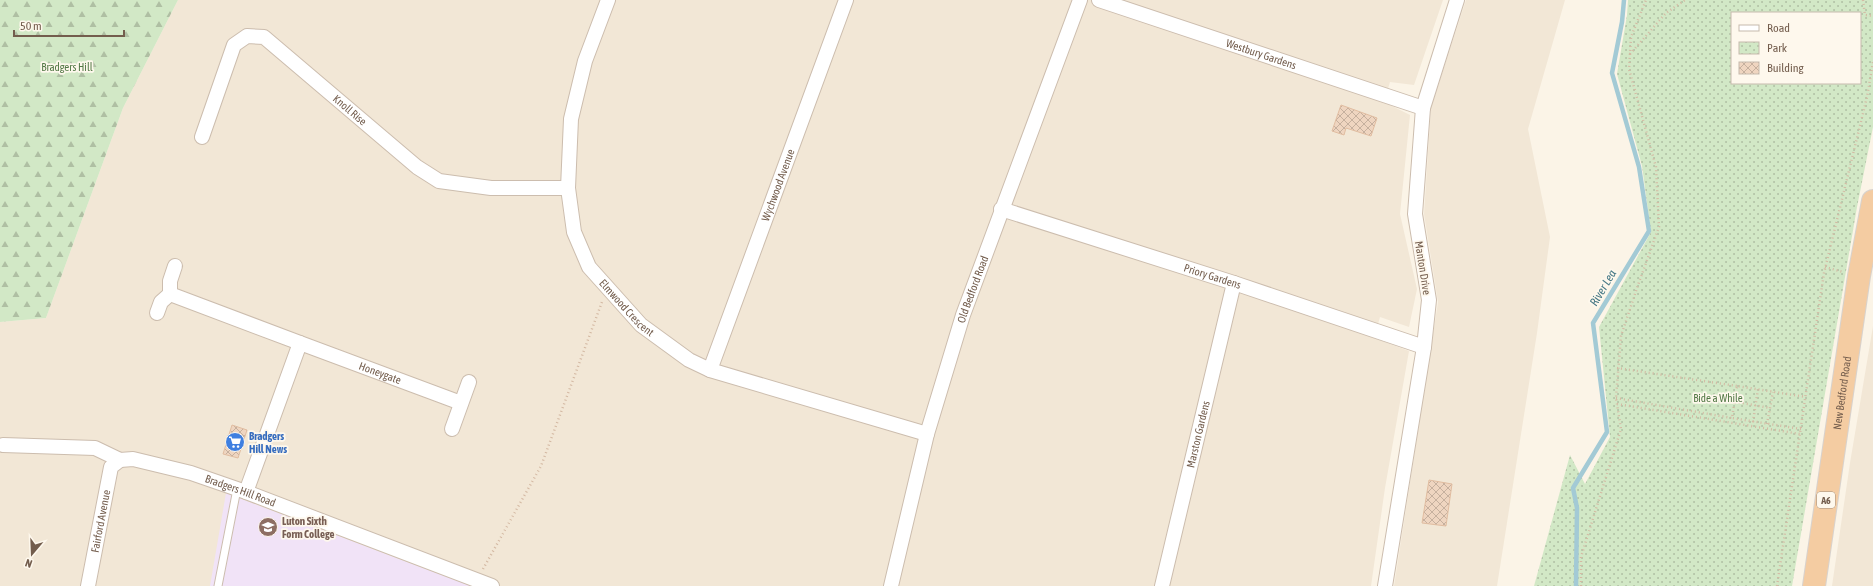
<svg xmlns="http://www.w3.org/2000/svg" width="1873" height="586" viewBox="0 0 1873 586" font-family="'Asap Condensed',sans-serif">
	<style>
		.residential { fill: #f2e7d6 }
		.education { fill: #f1e3f7 }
		.forest { fill: url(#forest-firs) }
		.park { fill: url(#park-dots); fill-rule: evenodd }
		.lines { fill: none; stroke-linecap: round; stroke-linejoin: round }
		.stream { stroke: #a3cad5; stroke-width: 4.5 }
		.building { fill: url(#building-cross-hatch); stroke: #e1bda1 }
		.service-casing { stroke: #ccbdae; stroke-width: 9 }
		.minor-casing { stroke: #ccbdae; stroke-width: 16 }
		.trunk-casing { stroke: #d8d2cd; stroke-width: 24 }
		.path { stroke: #d4b9a3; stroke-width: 2.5; stroke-dasharray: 1 3; stroke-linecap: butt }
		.service { stroke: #fff; stroke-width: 7 }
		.minor { stroke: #fff; stroke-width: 14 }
		.trunk { stroke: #f4cca2; stroke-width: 22 }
		.labels { text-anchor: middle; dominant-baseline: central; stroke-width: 3.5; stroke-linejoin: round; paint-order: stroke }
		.shield { fill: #fef8ed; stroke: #9d8c7d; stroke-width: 1 }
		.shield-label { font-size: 10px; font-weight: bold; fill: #735d4d }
		.street-label { font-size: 11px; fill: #735d4d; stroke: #fef8ed }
		.park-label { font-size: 11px; fill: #527845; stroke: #fef8ed }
		.shop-label { font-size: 11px; font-weight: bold; fill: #366cbe; stroke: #fef8ed; text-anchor: start }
		.education-label { font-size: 11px; font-weight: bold; fill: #785e54; stroke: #fef8ed; text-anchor: start }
		.water-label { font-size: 12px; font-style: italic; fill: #477885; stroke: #fef8ed }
	</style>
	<defs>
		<pattern id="forest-firs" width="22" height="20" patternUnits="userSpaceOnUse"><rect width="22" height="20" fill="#d2e8c6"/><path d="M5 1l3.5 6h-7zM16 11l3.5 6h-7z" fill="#afbfa3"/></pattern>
		<pattern id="park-dots" width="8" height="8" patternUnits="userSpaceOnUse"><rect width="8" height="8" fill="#d2e8c6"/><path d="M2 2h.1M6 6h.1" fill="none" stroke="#afbfa3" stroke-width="1.8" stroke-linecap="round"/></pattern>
		<pattern id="building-cross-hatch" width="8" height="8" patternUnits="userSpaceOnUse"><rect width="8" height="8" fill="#efd5c0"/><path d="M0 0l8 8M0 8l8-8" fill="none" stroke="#c6b09e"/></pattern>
	</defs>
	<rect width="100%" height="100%" fill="#fbf4e7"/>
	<path class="residential" d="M178 0H1443L1414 85 1390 82 1384 102 1410 115 1400 214 1417 289 1409 327 1380 317 1374 338 1409 351 1385 488 1371 586H0V322L46 318 123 108Z
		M1466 0H1565L1528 129 1550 237 1537 333 1497 586H1394L1438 302 1424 214 1431 107Z
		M1873 326V586H1832L1850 463Z"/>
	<path class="education" d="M226 493 407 562 471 586H210Z"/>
	<path class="forest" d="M0 0H178L123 108 46 318 0 322Z"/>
	<path class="park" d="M1628 0H1873V127L1857 207 1792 586H1534L1570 455 1585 484 1610 437 1599 327 1651 232 1642 166 1617 74 1627 15ZM1732 13H1860V83H1732Z"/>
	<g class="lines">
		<path class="stream" d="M1576 586 1577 508 1573 488 1607 432 1593 323 1649 231 1639 167 1612 73 1622 22 1624 0"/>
	</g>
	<path class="building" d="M1341 105 1377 118 1371 136 1346 128 1344 135 1332 131Z
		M232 425 247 430 238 458 223 454Z
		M1429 480 1452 484 1446 526 1422 523Z"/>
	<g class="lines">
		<defs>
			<path id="service" d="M218 586 237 489"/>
			<g id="minor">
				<path id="s1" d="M608 0 585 61 571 119 568 188 574 232 589 267 641 325 689 360 710 370 927 434"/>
				<path id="s2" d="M1099 0 1423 108"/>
				<path id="s3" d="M202 137 234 45 247 36 264 37 417 167 439 181 491 188H568"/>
				<path id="s4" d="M1001 209 1234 283 1424 347"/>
				<path d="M170 294 300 343"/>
				<path d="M157 313 161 302 170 294V281L175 266"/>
				<path id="s5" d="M710 370 846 0"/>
				<path d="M452 429 469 382"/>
				<path id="s6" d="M3 445 95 448 120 460 133 459 191 473 246 492 492 586"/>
				<path id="s7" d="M246 492 300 343 461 403"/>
				<path id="s8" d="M88 586 111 467 120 460"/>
				<path id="s9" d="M891 586 927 434 963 315 1080 0"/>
				<path id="s10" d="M1162 586 1234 283"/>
				<path d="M1385 586 1424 347 1429 300 1415 214 1423 108 1457 0"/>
			</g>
			<g id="trunk">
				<path id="s11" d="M1814 586 1859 276 1873 201"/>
			</g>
		</defs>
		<use href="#service" class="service-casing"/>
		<use href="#minor" class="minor-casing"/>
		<use href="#trunk" class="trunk-casing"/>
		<path class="path" d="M1863 0 1865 15 1873 16
			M1630 54 1666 13 1685 0
			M1825 267 1843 272
			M1617 368 1737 386
			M1616 398 1732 418
			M1731 401 1770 408
			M1617 404 1800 434
			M1753 422 1758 389
			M1767 424 1773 392
			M1801 429 1732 418 1737 386 1806 397
			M483 569 541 466 602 302
			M1581 586V557L1621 429 1616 398 1621 336 1638 285 1659 227 1656 167 1629 69 1631 37 1646 0
			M1777 586 1824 273 1867 97 1873 62"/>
		<use href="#service" class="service"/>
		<use href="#minor" class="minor"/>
		<use href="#trunk" class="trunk"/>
	</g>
	<defs>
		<symbol id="supermarket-disc" viewBox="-11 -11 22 22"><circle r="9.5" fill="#3f7fe0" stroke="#fef8ed"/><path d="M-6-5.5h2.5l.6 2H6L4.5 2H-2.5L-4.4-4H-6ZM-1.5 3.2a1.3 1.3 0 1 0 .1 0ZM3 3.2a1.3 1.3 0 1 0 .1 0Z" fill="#fff"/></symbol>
		<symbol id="university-disc" viewBox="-11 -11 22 22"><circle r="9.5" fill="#8d6e63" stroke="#fef8ed"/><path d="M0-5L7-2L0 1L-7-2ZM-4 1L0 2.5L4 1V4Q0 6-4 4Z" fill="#fff"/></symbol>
	</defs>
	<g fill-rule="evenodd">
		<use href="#supermarket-disc" x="224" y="431" width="22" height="22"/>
		<use href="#university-disc" x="257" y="516" width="22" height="22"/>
	</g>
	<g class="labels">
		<rect class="shield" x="1817" y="492" width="18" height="16" rx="3"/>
		<g class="shield-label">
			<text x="1826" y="500">A6</text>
		</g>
		<g class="street-label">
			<text stroke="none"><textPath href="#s2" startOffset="171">Westbury Gardens</textPath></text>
			<text stroke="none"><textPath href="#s3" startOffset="243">Knoll Rise</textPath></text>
			<text stroke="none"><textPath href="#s5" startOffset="197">Wychwood Avenue</textPath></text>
			<text transform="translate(1423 268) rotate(81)">Manton Drive</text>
			<text stroke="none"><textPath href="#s4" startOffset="222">Priory Gardens</textPath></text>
			<text stroke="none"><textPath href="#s9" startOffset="308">Old Bedford Road</textPath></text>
			<text stroke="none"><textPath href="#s1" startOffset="332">Elmwood Crescent</textPath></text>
			<text stroke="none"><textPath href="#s7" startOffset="244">Honeygate</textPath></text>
			<text stroke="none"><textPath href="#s11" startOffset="195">New Bedford Road</textPath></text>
			<text stroke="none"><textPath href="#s10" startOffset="156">Marston Gardens</textPath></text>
			<text stroke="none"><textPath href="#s6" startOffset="245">Bradgers Hill Road</textPath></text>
			<text stroke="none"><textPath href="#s8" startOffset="66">Fairford Avenue</textPath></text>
		</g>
		<g class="park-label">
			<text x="67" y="67">Bradgers Hill</text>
			<text x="1718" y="398">Bide a While</text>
		</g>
		<g class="shop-label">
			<text x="249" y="436">Bradgers<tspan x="249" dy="13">Hill News</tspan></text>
		</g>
		<g class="education-label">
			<text x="282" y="521">Luton Sixth<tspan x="282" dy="13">Form College</tspan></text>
		</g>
		<g class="water-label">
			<text transform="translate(1603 288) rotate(-59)">River Lea</text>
		</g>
	</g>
	<rect x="1731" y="12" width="130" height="72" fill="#fef8ed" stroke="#c6baad"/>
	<rect x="1739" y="25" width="20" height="6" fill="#ffffff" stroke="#c6baad"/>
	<text x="1767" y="32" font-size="12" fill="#735d4d">Road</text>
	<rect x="1739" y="42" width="20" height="12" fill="url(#park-dots)" stroke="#c6baad"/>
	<text x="1767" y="52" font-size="12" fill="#735d4d">Park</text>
	<rect x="1739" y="62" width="20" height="12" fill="url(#building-cross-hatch)" stroke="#c6baad"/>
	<text x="1767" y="72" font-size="12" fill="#735d4d">Building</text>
	<g transform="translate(32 554) rotate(199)" stroke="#fef8ed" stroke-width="3" paint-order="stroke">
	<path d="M0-3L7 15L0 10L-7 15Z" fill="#735d4d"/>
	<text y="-6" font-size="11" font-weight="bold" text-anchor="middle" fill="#735d4d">N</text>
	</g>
	<path d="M14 30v6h110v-6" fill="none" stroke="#735d4d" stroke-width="2"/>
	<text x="20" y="30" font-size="12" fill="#735d4d" stroke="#fef8ed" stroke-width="3" paint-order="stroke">50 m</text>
</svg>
